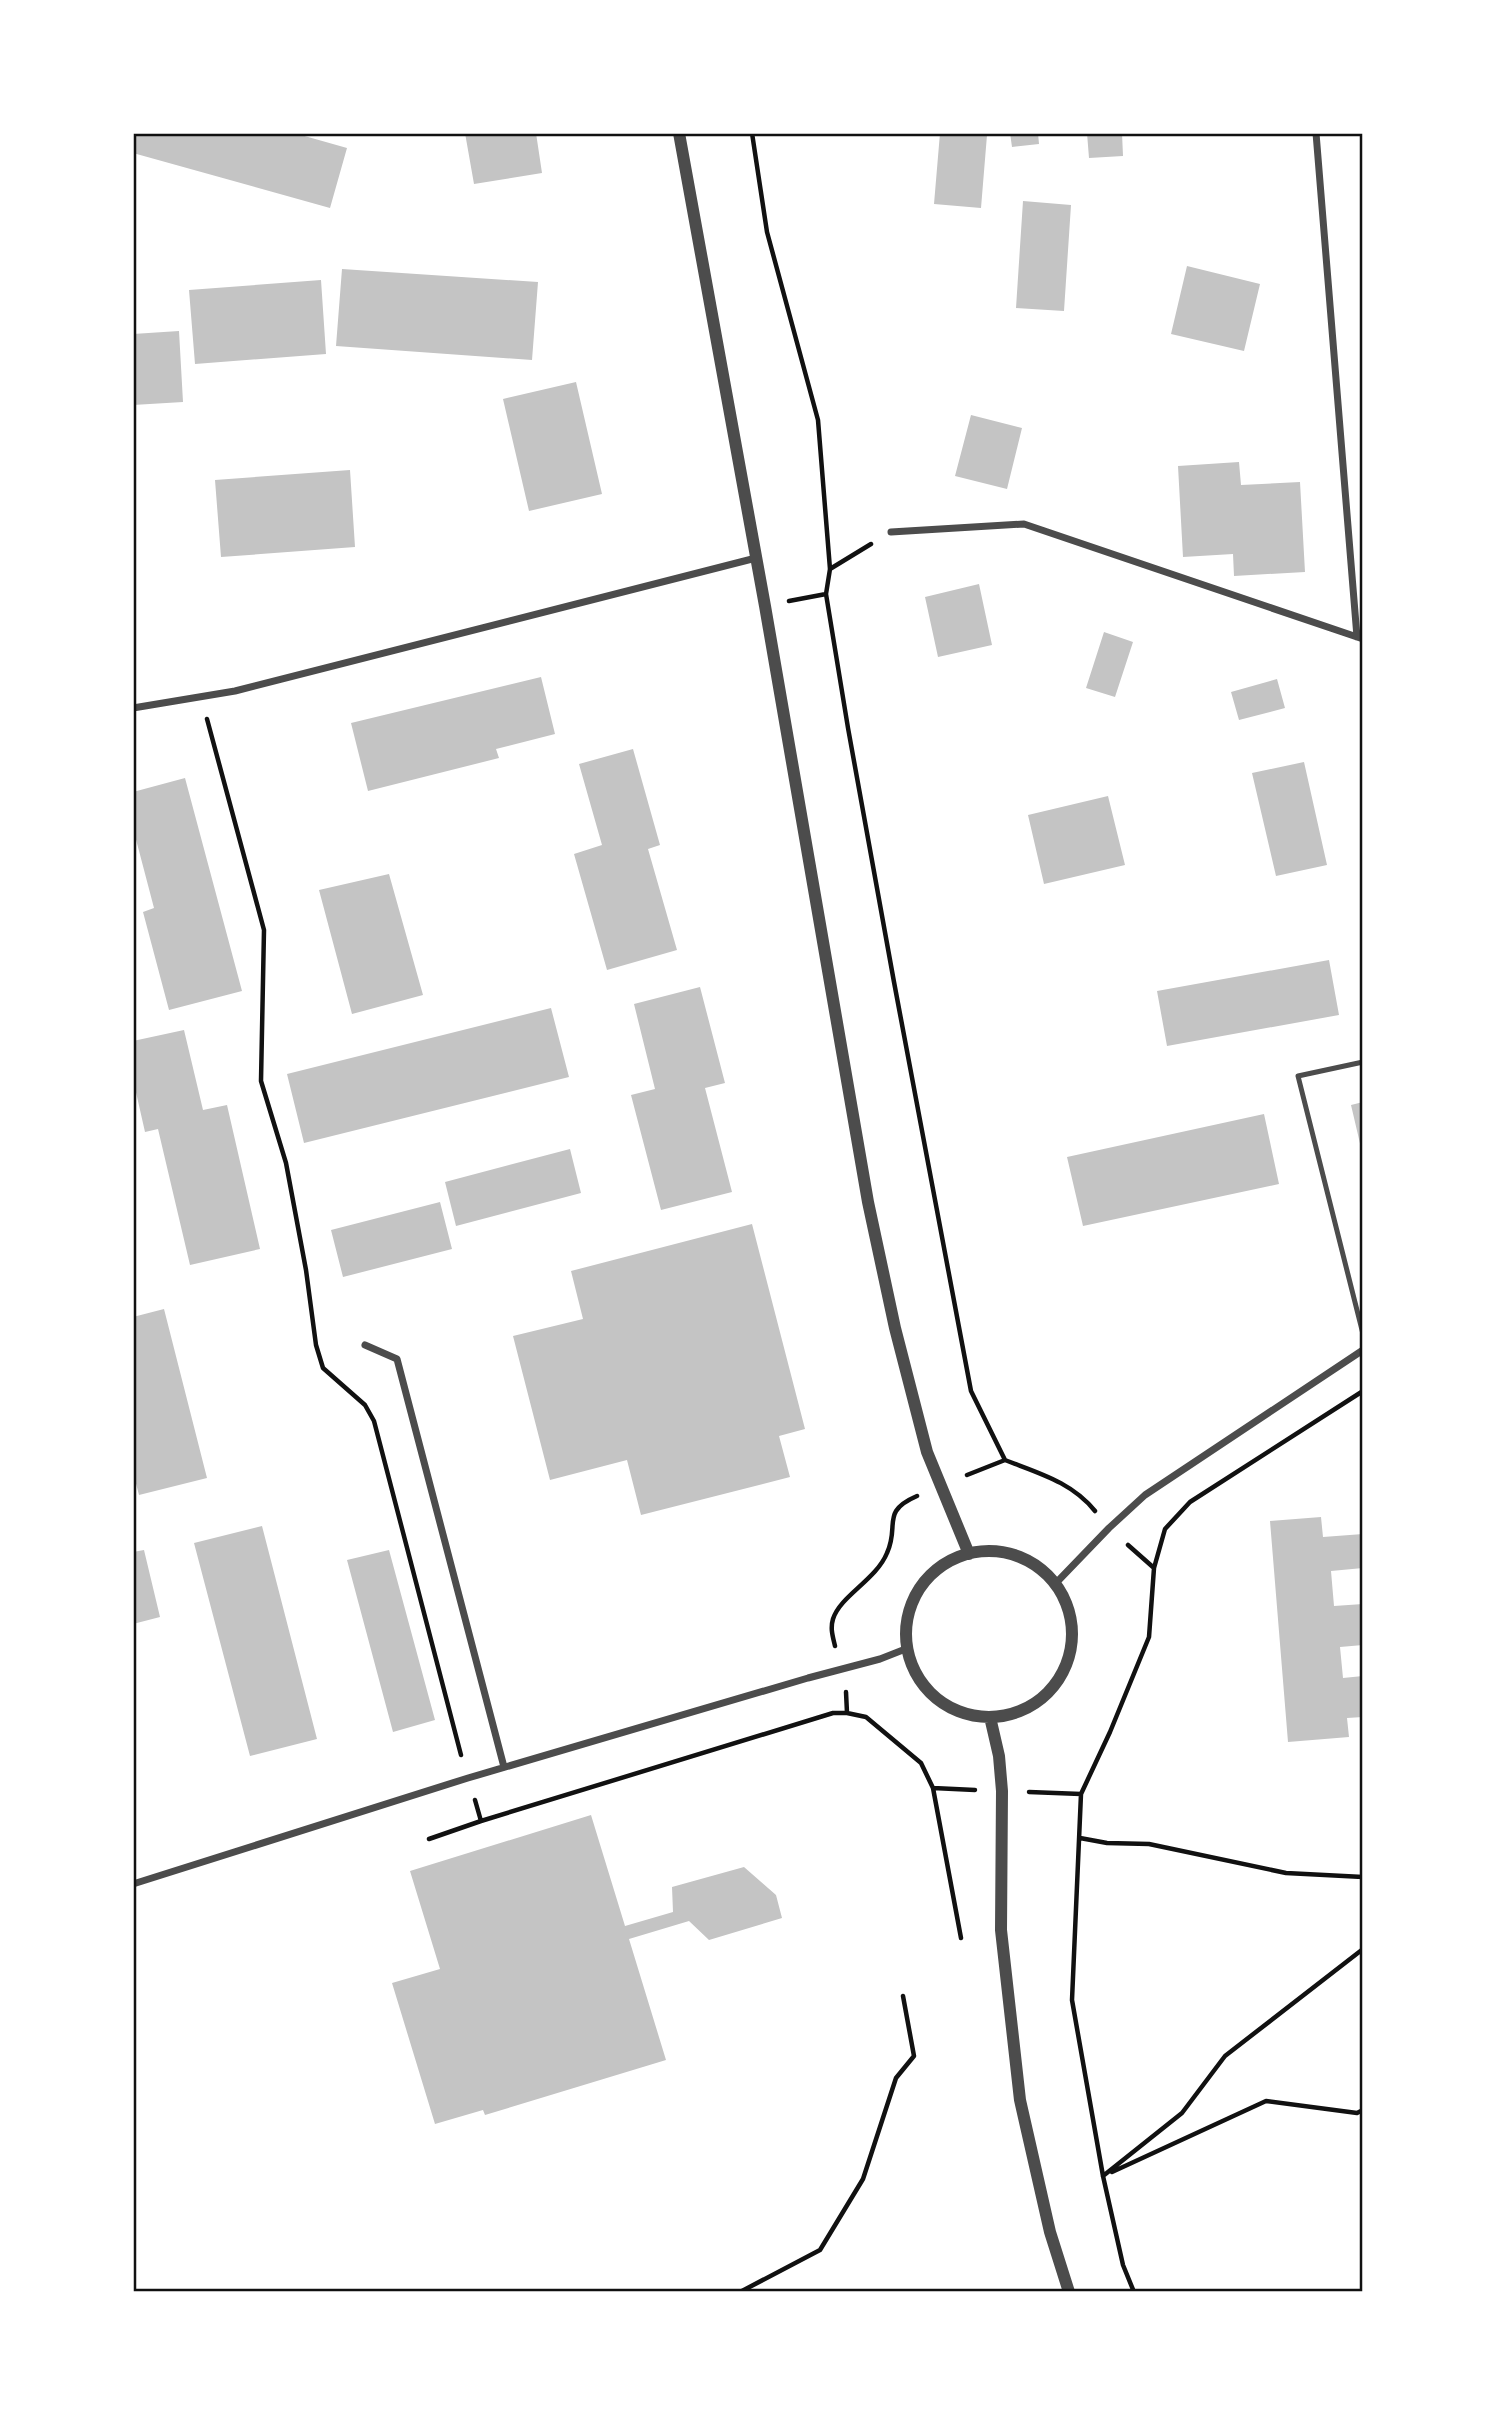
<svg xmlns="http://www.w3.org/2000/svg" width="1496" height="2425" viewBox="0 0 1496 2425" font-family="Mulish,sans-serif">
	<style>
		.building { fill: #c4c4c4 }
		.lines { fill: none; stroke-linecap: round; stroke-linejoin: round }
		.path { stroke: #111; stroke-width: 4.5 }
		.service { stroke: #4c4c4c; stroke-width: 5 }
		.minor { stroke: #4c4c4c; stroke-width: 7 }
		.tertiary { stroke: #4c4c4c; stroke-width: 12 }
		.neatline { fill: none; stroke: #111; stroke-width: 2.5 }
	</style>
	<rect width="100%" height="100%" fill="#fff"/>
	<path class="building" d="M133 133H294L347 148 330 208 133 153Z
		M465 133H536L542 173 474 184Z
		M940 133 987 135 981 208 934 204Z
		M1010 133H1038L1039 144 1012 147Z
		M1087 133H1122L1123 156 1089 158Z
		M1023 201 1071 205 1064 311 1016 308Z
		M1187 266 1260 284 1244 351 1171 334Z
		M342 269 538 282 532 360 336 346Z
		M321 280 326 354 195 364 189 290Z
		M179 331 183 402 133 405V334Z
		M576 382 602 494 529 511 503 399Z
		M971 415 1022 428 1007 489 955 476Z
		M1239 462 1241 485 1300 482 1305 572 1234 576 1233 554 1183 557 1178 466Z
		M350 470 355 547 221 557 215 480Z
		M979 584 992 645 938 657 925 597Z
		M1104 632 1133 642 1115 697 1086 688Z
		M541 677 555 734 496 749 499 758 368 791 351 723Z
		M1277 679 1285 708 1239 720 1231 692Z
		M633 749 660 845 648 849 677 950 607 970 574 854 602 845 579 764Z
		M1304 762 1327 865 1276 876 1252 773Z
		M185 778 242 991 169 1010 143 912 154 908 133 828V792Z
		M1108 796 1125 865 1044 884 1028 815Z
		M389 874 423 995 352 1014 319 890Z
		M1329 960 1339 1015 1167 1046 1157 991Z
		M700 987 725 1083 705 1088 732 1192 661 1210 631 1095 655 1089 634 1004Z
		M551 1008 569 1077 304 1143 287 1074Z
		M184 1030 203 1110 227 1105 260 1249 190 1265 158 1129 145 1132 133 1079V1041Z
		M1363 1102V1152H1362L1351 1105Z
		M1264 1114 1279 1184 1083 1226 1067 1157Z
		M570 1149 581 1193 456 1226 445 1182Z
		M440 1202 452 1249 343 1277 331 1230Z
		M752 1224 805 1429 779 1436 790 1477 641 1515 627 1460 550 1480 513 1336 583 1319 571 1271Z
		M164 1309 207 1478 139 1495 133 1472V1317Z
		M1321 1517 1323 1537 1363 1534V1568L1331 1571 1334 1606 1363 1604V1645L1340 1647 1343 1678 1363 1676V1717L1347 1718 1349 1737 1288 1742 1270 1521Z
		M262 1526 317 1739 250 1756 194 1543Z
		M144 1550 160 1617 133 1624V1552Z
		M389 1550 435 1720 393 1732 347 1560Z
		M591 1815 625 1926 673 1912 672 1887 744 1867 776 1895 782 1918 709 1940 689 1921 629 1939 666 2060 485 2115 483 2110 435 2124 392 1983 440 1969 410 1871Z"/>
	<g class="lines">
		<path class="path" d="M752 133 767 232 818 420 830 569 826 594 848 728 894 982 971 1391 1005 1460C1038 1473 1072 1482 1095 1511
			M830 569 871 544
			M789 601 826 594
			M207 719 264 930 261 1081 286 1163 306 1270 316 1345 323 1368 365 1405 374 1421 461 1755
			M967 1475 1005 1460
			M1128 1545 1154 1568 1149 1637 1110 1732 1081 1794 1072 2000 1103 2176 1123 2265 1134 2292
			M1154 1568 1165 1529 1190 1502 1363 1391
			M835 1646C833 1637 830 1629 833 1619 840 1596 876 1580 887 1553 900 1525 880 1512 917 1496
			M846 1692 847 1713
			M933 1788 961 1938
			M1029 1792 1081 1794
			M475 1800 481 1821 833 1713H847L866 1717 921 1763 933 1788 975 1790
			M1080 1838 1107 1843 1149 1844 1286 1873 1363 1877
			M429 1839 481 1821
			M1112 2172 1266 2101 1357 2113 1363 2110
			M1103 2176 1182 2113 1225 2056 1363 1949
			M740 2292 820 2250 863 2179 896 2078 914 2056 903 1996"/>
		<path class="service" d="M1363 1062 1298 1076 1363 1334"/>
		<path class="minor" d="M1316 133 1357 637
			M891 532 1024 524 1363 639
			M133 708 235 691 756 558
			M365 1345 397 1359 504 1767
			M1056 1583 1109 1528 1145 1495 1363 1350
			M133 1884 468 1778 808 1678 880 1659 908 1648"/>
		<path class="tertiary" d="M679 133 765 606 868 1202 895 1328 927 1452 969 1554
			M906 1634a83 83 0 1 1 166 0a83 83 0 1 1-166 0Z
			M990 1717 999 1756 1002 1791 1001 1930 1020 2100 1050 2232 1069 2292"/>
	</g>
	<rect width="1496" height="2425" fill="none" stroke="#ffffff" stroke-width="270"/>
	<rect x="135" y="135" width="1226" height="2155" class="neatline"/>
</svg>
